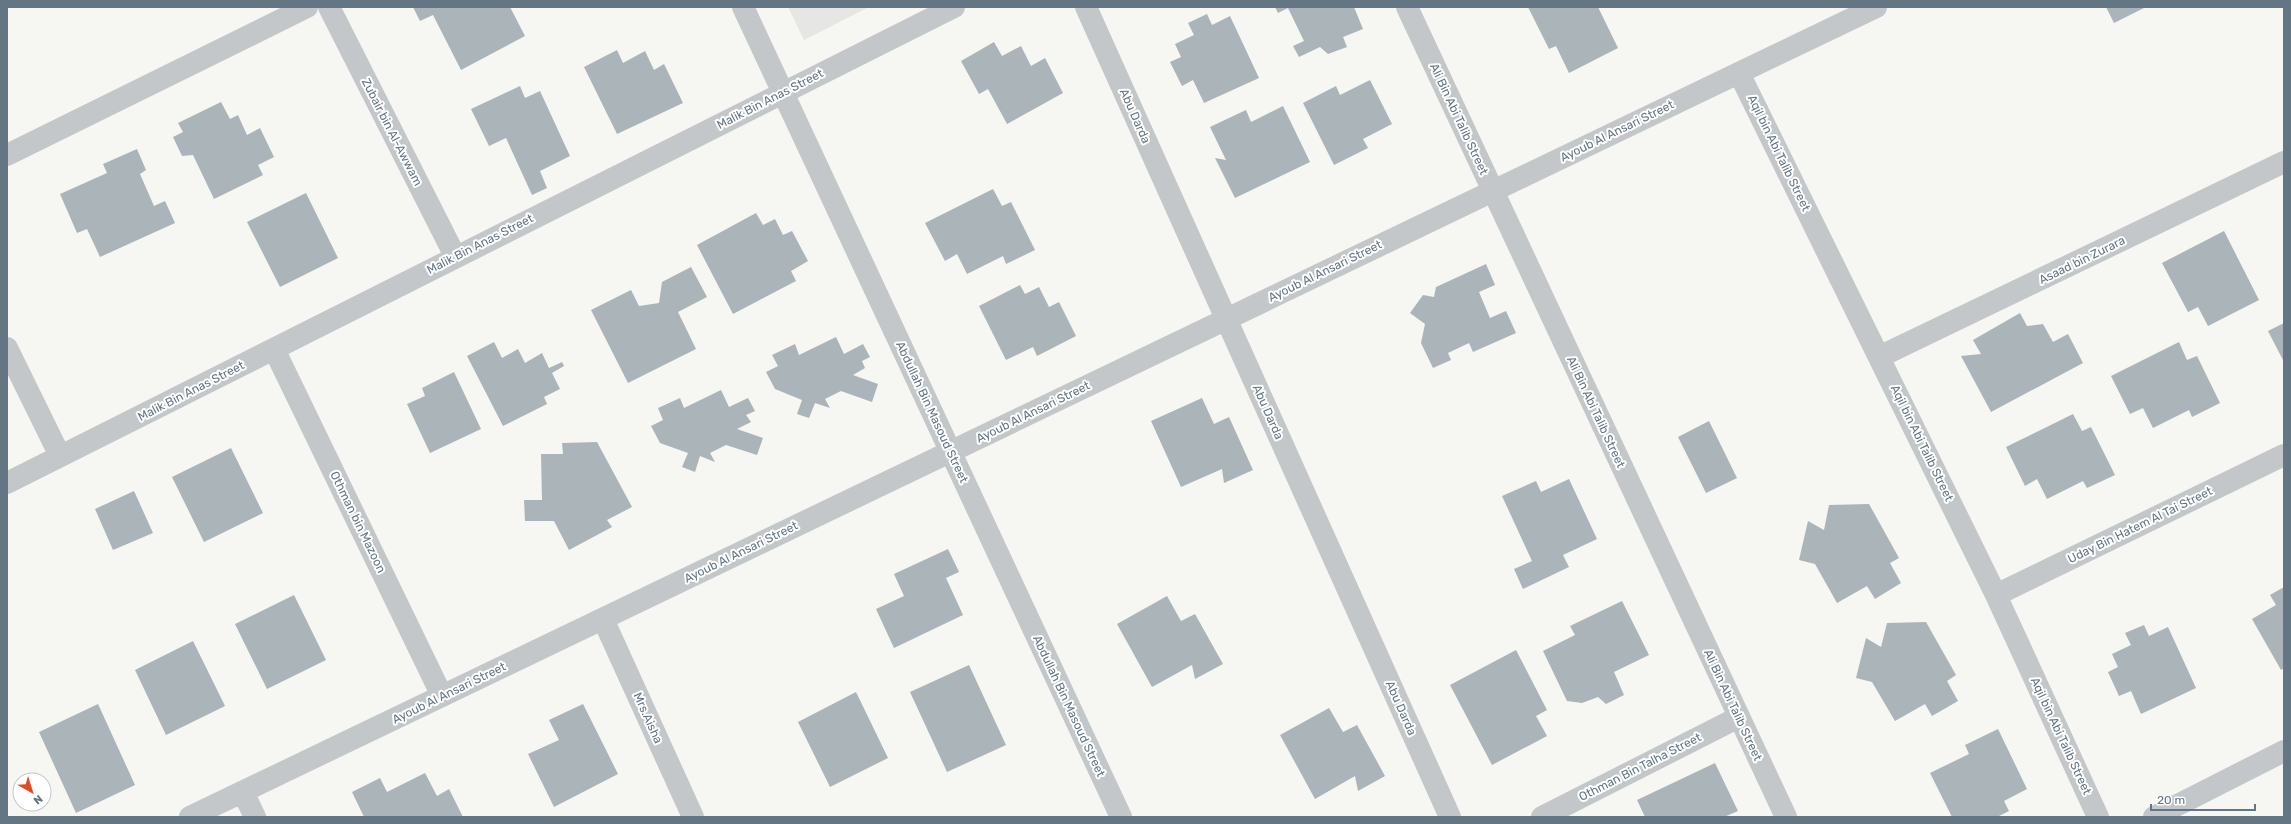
<svg xmlns="http://www.w3.org/2000/svg" width="2291" height="824" viewBox="0 0 2291 824" font-family="Rubik,sans-serif">
	<style>
		.built { fill: #e6e7e5 }
		.building { fill: #abb4b9 }
		.lines { fill: none; stroke-linecap: round; stroke-linejoin: round }
		.street { stroke: #c3c7ca; stroke-width: 22 }
		.labels { text-anchor: middle; dominant-baseline: central; stroke-width: 4; stroke-linejoin: round; paint-order: stroke }
		.street-label { font-size: 12px; fill: #647684; stroke: #fff }
	</style>
	<rect width="100%" height="100%" fill="#f6f6f2"/>
	<path class="built" d="M788 7H869L804 40Z"/>
	<path class="building" d="M413 7H510L525 36 461 70 433 15 420 21Z
		M1275 7H1354L1363 29 1343 37 1347 47 1328 54 1320 47 1299 57 1293 46 1304 41 1288 8 1278 13Z
		M1528 7H1598L1618 48 1569 73 1556 46 1549 49Z
		M2106 7H2146L2114 23Z
		M1207 14 1212 25 1230 16 1259 78 1204 103 1193 80 1182 86 1170 62 1181 57 1175 44 1194 35 1188 23Z
		M994 42 1002 56 1021 46 1031 66 1045 58 1063 93 1007 124 988 89 979 94 961 61Z
		M617 50 623 63 645 51 654 70 664 64 683 103 617 134 584 67Z
		M1370 80 1392 124 1363 139 1368 148 1334 165 1303 103 1336 86 1340 95Z
		M520 86 525 98 540 91 570 156 540 171 547 188 532 195 506 138 489 146 471 109Z
		M221 102 230 119 238 115 247 135 260 128 274 157 258 165 263 175 214 199 193 155 182 156 173 137 183 132 178 123Z
		M1283 106 1310 162 1235 198 1215 158 1226 160 1210 127 1246 110 1251 122Z
		M137 149 146 170 140 174 154 206 165 201 175 223 100 257 87 229 77 233 60 194 107 173 103 164Z
		M993 189 1002 206 1011 202 1035 250 1006 264 1003 256 967 274 957 254 945 261 925 223Z
		M306 193 338 258 280 287 247 222Z
		M756 213 763 225 775 219 783 235 792 231 808 261 791 271 796 281 733 314 697 245Z
		M2224 231 2259 300 2208 326 2198 307 2188 312 2162 263Z
		M1486 264 1495 285 1479 292 1490 318 1506 311 1516 333 1473 352 1469 343 1448 353 1451 360 1433 368 1421 343 1425 324 1410 313 1423 295 1434 297 1436 287Z
		M691 267 707 297 678 312 696 349 628 383 591 310 631 290 639 306 659 303 662 282Z
		M1020 285 1025 294 1039 287 1049 307 1059 302 1076 336 1037 356 1033 347 1006 360 979 306Z
		M2020 313 2027 326 2043 324 2053 342 2068 334 2083 363 1991 412 1961 356 1981 354 1973 340Z
		M2284 323V362L2268 331Z
		M836 337 844 354 863 344 870 357 862 361 865 368 853 375 878 384 872 402 841 391 825 399 830 408 815 403 809 418 797 414 802 400 775 389 766 372 778 366 772 355 795 344 799 355Z
		M494 342 502 358 518 349 525 363 542 353 549 368 562 362 564 366 552 373 560 389 544 397 547 404 503 426 467 356Z
		M2179 342 2187 360 2197 356 2220 403 2192 417 2189 410 2153 428 2143 408 2130 414 2111 376Z
		M454 372 481 429 430 453 407 404 425 396 422 388Z
		M721 390 729 407 748 398 755 411 746 415 751 422 737 429 763 438 757 455 726 445 710 453 715 462 700 456 695 472 682 467 688 453 660 443 651 426 663 420 658 408 680 398 684 408Z
		M1202 398 1214 424 1229 417 1253 470 1224 483 1222 469 1181 487 1151 421Z
		M2073 414 2082 431 2091 427 2115 475 2087 488 2083 481 2047 499 2037 479 2025 486 2006 447Z
		M1709 421 1737 478 1706 493 1678 437Z
		M597 442 632 507 607 520 612 527 569 550 554 521H525L524 500H542L541 454H563L562 443Z
		M231 448 263 513 204 542 172 477Z
		M1569 479 1597 539 1563 555 1569 567 1523 589 1514 569 1532 561 1502 496 1536 481 1541 492Z
		M134 491 153 533 113 550 95 509Z
		M1869 504 1899 558 1890 563 1901 583 1875 599 1867 586 1837 603 1815 564 1799 560 1808 521 1824 530 1829 505Z
		M948 549 959 572 946 578 963 615 894 648 876 609 904 596 894 574Z
		M2284 587V668L2281 670 2252 619 2276 605 2270 595Z
		M294 595 326 660 267 689 235 624Z
		M1167 596 1181 621 1195 614 1223 664 1195 679 1192 665 1152 687 1117 624Z
		M1622 601 1649 655 1614 672 1624 695 1606 704 1598 697 1582 703 1567 701 1543 651 1575 635 1570 626Z
		M1926 622 1956 675 1947 681 1958 701 1932 716 1925 704 1895 721 1872 682 1856 678 1866 638 1881 647 1887 623Z
		M2144 625 2149 636 2168 627 2196 688 2141 714 2131 691 2119 696 2108 672 2118 667 2112 654 2131 645 2125 633Z
		M193 641 225 706 166 735 135 670Z
		M1516 650 1547 710 1536 716 1547 736 1492 765 1450 685Z
		M969 665 1006 745 947 772 910 692Z
		M856 692 888 758 830 787 798 722Z
		M98 704 135 785 76 813 39 732Z
		M583 704 618 774 554 807 528 754 559 740 549 720Z
		M1329 708 1343 732 1357 725 1385 776 1358 791 1355 776 1315 799 1280 735Z
		M1998 729 2027 789 2004 801 2009 811 1997 817H1952L1930 773 1969 754 1965 745Z
		M1715 763 1738 811 1724 817H1645L1637 800Z
		M425 773 437 796 449 789 463 817H364L352 792 380 778 387 792Z"/>
	<g class="lines">
		<path class="street" d="M329 7 455 256
			M743 7 1121 817
			M1086 7 1450 817
			M1407 7 1786 817
			M1739 73 1996 595 2098 817
			M7 155 307 7
			M7 348 60 456
			M274 349 442 696
			M1879 357 2284 162
			M7 483 954 7
			M1996 595 2284 455
			M603 619 693 817
			M243 792 255 817
			M190 817 1876 7
			M1542 817 1739 717
			M2154 817 2284 751"/>
	</g>
	<g class="labels">
		<g class="street-label">
			<text transform="translate(770 99) rotate(-27)">Malik Bin Anas Street</text>
			<text transform="translate(1135 116) rotate(66)">Abu Darda</text>
			<text transform="translate(1459 119) rotate(65)">Ali Bin Abi Talib Street</text>
			<text transform="translate(1617 131) rotate(-26)">Ayoub Al Ansari Street</text>
			<text transform="translate(392 132) rotate(63)">Zubair bin Al-Awwam</text>
			<text transform="translate(1779 153) rotate(64)">Aqil bin Abi Talib Street</text>
			<text transform="translate(480 244) rotate(-27)">Malik Bin Anas Street</text>
			<text transform="translate(2082 260) rotate(-26)">Asaad bin Zurara</text>
			<text transform="translate(1325 271) rotate(-26)">Ayoub Al Ansari Street</text>
			<text transform="translate(191 391) rotate(-27)">Malik Bin Anas Street</text>
			<text transform="translate(932 412) rotate(65)">Abdullah Bin Masoud Street</text>
			<text transform="translate(1033 412) rotate(-26)">Ayoub Al Ansari Street</text>
			<text transform="translate(1268 412) rotate(66)">Abu Darda</text>
			<text transform="translate(1596 412) rotate(65)">Ali Bin Abi Talib Street</text>
			<text transform="translate(1922 443) rotate(64)">Aqil bin Abi Talib Street</text>
			<text transform="translate(358 522) rotate(64)">Othman bin Mazoon</text>
			<text transform="translate(2140 525) rotate(-26)">Uday Bin Hatem Al Tai Street</text>
			<text transform="translate(741 552) rotate(-26)">Ayoub Al Ansari Street</text>
			<text transform="translate(449 693) rotate(-26)">Ayoub Al Ansari Street</text>
			<text transform="translate(1733 705) rotate(65)">Ali Bin Abi Talib Street</text>
			<text transform="translate(1069 706) rotate(65)">Abdullah Bin Masoud Street</text>
			<text transform="translate(1401 708) rotate(66)">Abu Darda</text>
			<text transform="translate(648 718) rotate(66)">Mrs.Aisha</text>
			<text transform="translate(2061 736) rotate(65)">Aqil bin Abi Talib Street</text>
			<text transform="translate(1640 767) rotate(-27)">Othman Bin Talha Street</text>
		</g>
	</g>
	<rect width="2291" height="824" fill="none" stroke="#647684" stroke-width="16"/>
	<g transform="translate(32 792) rotate(141)"><circle r="19" fill="#ffffff" stroke="#c1c8ce"/>
	<path d="M0-3L7 15L0 10L-7 15Z" fill="#e54b23"/>
	<text y="-6" font-size="11" font-weight="bold" text-anchor="middle" fill="#647684">N</text>
	</g>
	<path d="M2151 804v6h104v-6" fill="none" stroke="#647684" stroke-width="2"/>
	<text x="2157" y="804" font-size="12" fill="#647684" stroke="#ffffff" stroke-width="3" paint-order="stroke">20 m</text>
</svg>
